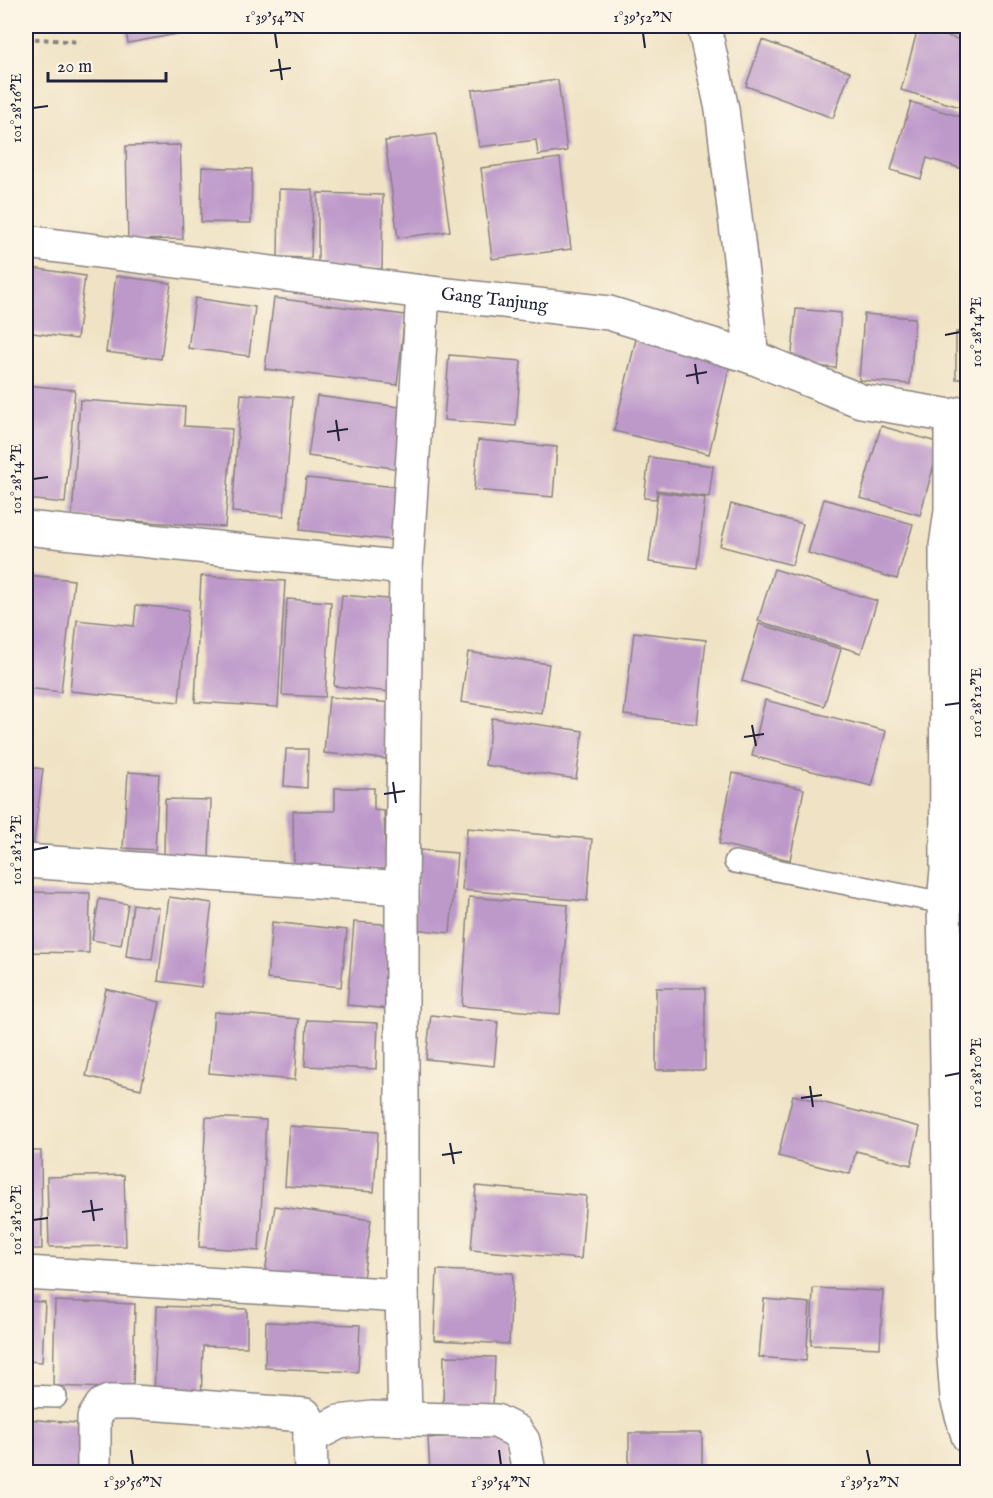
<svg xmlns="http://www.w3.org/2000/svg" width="993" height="1498" viewBox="0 0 993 1498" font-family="'IM FELL English',serif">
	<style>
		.building { fill: #bd99ca }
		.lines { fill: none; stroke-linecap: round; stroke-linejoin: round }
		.lane-casing { stroke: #898280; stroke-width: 24 }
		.street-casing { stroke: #898280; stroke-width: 36 }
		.path { stroke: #898280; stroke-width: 4; stroke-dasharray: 4.5 4.5; stroke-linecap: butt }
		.lane { stroke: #fff; stroke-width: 21 }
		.street { stroke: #fff; stroke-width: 33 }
		.ticks { fill: none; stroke: #22223b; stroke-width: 2 }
		.labels { text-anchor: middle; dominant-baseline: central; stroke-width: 4.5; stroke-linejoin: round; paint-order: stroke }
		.street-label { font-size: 18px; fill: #22223b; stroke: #fcf5e5 }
		.neatline { fill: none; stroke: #22223b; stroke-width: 2 }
		.ticks-label { font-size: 15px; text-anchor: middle; fill: #22223b }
	</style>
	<rect width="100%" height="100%" fill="#fcf5e5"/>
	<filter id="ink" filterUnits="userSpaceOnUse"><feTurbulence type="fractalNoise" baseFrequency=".0167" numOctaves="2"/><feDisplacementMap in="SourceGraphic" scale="12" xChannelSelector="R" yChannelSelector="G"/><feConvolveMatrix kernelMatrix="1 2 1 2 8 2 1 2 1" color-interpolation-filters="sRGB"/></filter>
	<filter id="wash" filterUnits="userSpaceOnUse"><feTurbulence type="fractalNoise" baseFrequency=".008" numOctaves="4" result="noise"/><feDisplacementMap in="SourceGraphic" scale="24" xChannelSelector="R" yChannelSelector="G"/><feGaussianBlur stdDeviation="1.35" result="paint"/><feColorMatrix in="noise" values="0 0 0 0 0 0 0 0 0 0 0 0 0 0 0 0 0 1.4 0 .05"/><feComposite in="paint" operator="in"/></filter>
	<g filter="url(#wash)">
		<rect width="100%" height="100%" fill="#f0e3c5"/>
		<g id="blocks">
			<path class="building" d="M125 26H208L209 28 128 43Z
				M918 28 968 42 967 109 901 90Z
				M762 40 850 72 833 118 746 86Z
				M558 80 567 151 538 155 536 140 479 147 472 90Z
				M911 102 968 119V152L963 169 927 158 921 179 891 170Z
				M436 134 450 231 398 238 385 141Z
				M180 145 183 239 128 240 126 146Z
				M560 158 571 249 492 259 481 168Z
				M202 167 252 169 251 223 201 222Z
				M279 189 313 190 311 258 278 257Z
				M318 193 383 195 382 269 318 268Z
				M26 267 85 276 77 339 26 332Z
				M116 276 171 283 161 359 106 352Z
				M195 298 255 307 249 356 188 348Z
				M274 298 405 315 397 385 265 369Z
				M796 309 841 313 836 368 791 364Z
				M864 314 915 318 910 384 859 380Z
				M956 332 968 333V379H956Z
				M636 339 731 361 709 454 614 431Z
				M449 355 521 361 516 426 444 420Z
				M26 385 75 390 65 503 26 499Z
				M241 394 293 397 284 516 232 512Z
				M317 396 407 408 400 469 308 456Z
				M80 400 185 407 184 426 232 429 225 527 72 517Z
				M881 426 940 443 920 515 860 498Z
				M478 440 557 447 553 497 474 490Z
				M649 457 713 466 709 497 657 490 656 499 644 498Z
				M306 478 397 487 391 540 300 530Z
				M658 492 705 498 697 568 649 562Z
				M824 499 913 524 897 579 808 553Z
				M731 504 803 524 792 565 720 546Z
				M774 569 877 601 861 653 758 621Z
				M26 575 74 580 61 692 26 688Z
				M201 576 285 581 278 707 195 702Z
				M342 595 398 600 391 692 334 686Z
				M287 599 331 602 325 697 282 695Z
				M136 605 188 610 179 702 70 691 77 620 134 626Z
				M759 624 841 649 824 706 742 681Z
				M634 632 706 640 697 724 624 715Z
				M468 652 549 664 542 714 461 702Z
				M329 697 391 703 386 759 324 753Z
				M765 700 886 731 872 786 752 756Z
				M492 718 583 731 576 779 485 765Z
				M286 749H308L307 788 284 786Z
				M26 767 43 769 33 848 26 847Z
				M128 772 159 774 155 850 123 848Z
				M733 773 804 789 790 860 719 844Z
				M335 788H374V810L384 811 386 869 294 870 293 811H335Z
				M165 799 211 800 209 857 164 856Z
				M964 807H968V856H962Z
				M467 828 592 839 587 901 462 890Z
				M420 850 457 853 450 933 413 929Z
				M26 892 90 893 89 953 26 952Z
				M169 897 212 903 201 987 158 981Z
				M469 897 568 905 560 1014 462 1006Z
				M99 899 128 904 121 945 92 940Z
				M133 904 159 908 152 960 126 956Z
				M272 922 347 930 341 987 267 979Z
				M354 922 397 925 390 1009 347 1005Z
				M656 988H705V1070H656Z
				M106 989 160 1002 141 1089 86 1076Z
				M214 1012 299 1019 295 1080 209 1073Z
				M431 1015 498 1022 494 1066 426 1059Z
				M307 1020 378 1023 376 1069 305 1066Z
				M793 1095 920 1127 911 1165 856 1151 850 1174 778 1156Z
				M206 1117 266 1120 259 1251 199 1247Z
				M289 1126 378 1132 374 1192 285 1186Z
				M26 1151H41L42 1249H26Z
				M124 1175 126 1246 49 1247 47 1177Z
				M476 1186 586 1196 581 1259 471 1250Z
				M275 1206 371 1220 362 1286 265 1273Z
				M437 1270 513 1273 509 1344 434 1340Z
				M813 1288 883 1291 880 1348 811 1345Z
				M764 1299 810 1303 806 1361 759 1357Z
				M26 1301 45 1302 42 1362 26 1361Z
				M55 1301 135 1304 133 1389 53 1386Z
				M157 1306 247 1309V1347L203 1346 201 1401 154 1399Z
				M266 1322 360 1325 358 1372 265 1368Z
				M444 1356 495 1357 493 1407 443 1406Z
				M26 1419 88 1424 84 1472H26Z
				M508 1433 510 1472H430L428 1438Z
				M629 1433H702V1472H629Z"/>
		</g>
	</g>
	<g filter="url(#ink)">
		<use href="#blocks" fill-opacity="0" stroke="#898280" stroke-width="1.5"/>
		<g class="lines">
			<defs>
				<path id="lane" d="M735 862 944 903
					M26 1396 56 1397"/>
				<g id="street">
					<path d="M704 26 722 109 752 357"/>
					<path id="s1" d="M26 242 423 292 609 313 752 357 861 401 951 416 968 412"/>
					<path d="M951 416V511L946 546 947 870 944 903 952 1332 957 1398 968 1436"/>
					<path d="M26 528 406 568"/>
					<path d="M26 861 402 888"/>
					<path d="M26 1273 402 1296"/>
					<path d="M405 1418 402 1296V888L406 568 423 292"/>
					<path d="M94 1472V1418L102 1405 109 1402H134L305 1415 310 1423V1437"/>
					<path d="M311 1472 310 1437 339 1422 372 1418 496 1421 516 1431 523 1441 529 1472"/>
				</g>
			</defs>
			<use href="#lane" class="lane-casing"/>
			<use href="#street" class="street-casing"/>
			<path class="path" d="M26 38 80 42"/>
			<use href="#lane" class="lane"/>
			<use href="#street" class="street"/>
		</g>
	</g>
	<path class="ticks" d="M275 33 277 48M643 33 645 48M279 59 282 80M270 71 291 68M33 108 48 106M945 335 960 332M695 364 698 384M686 376 707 372M336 420 339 441M327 432 348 429M33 479 48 477M945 705 960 703M752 725 756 746M744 737 764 734M393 782 396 803M384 794 405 791M33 850 48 847M945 1076 960 1073M810 1086 813 1107M801 1098 822 1095M450 1143 454 1164M442 1155 462 1152M91 1200 94 1221M82 1212 103 1209M33 1220 48 1218M131 1450 133 1465M499 1450 501 1465M867 1450 870 1465"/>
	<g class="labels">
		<g class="street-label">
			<text stroke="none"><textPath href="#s1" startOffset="472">Gang Tanjung</textPath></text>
		</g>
	</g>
	<rect width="993" height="1498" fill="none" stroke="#fcf5e5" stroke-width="66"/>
	<path d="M48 72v9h118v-9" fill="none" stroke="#22223b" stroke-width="3"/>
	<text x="57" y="72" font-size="18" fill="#22223b" stroke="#fcf5e5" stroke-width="4.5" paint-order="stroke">20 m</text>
	<rect x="33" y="33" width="927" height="1432" class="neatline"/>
	<g class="ticks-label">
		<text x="275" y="22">1°39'54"N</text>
		<text x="643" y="22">1°39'52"N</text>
		<text transform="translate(16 108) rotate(-90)" y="5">101°28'16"E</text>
		<text transform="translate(976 332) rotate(-90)" y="5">101°28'14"E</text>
		<text transform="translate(16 479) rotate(-90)" y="5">101°28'14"E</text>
		<text transform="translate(976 703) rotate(-90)" y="5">101°28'12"E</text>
		<text transform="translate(16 850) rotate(-90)" y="5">101°28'12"E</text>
		<text transform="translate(976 1073) rotate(-90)" y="5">101°28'10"E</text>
		<text transform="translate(16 1220) rotate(-90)" y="5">101°28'10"E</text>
		<text x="133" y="1487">1°39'56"N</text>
		<text x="501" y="1487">1°39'54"N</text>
		<text x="870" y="1487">1°39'52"N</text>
	</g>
</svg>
